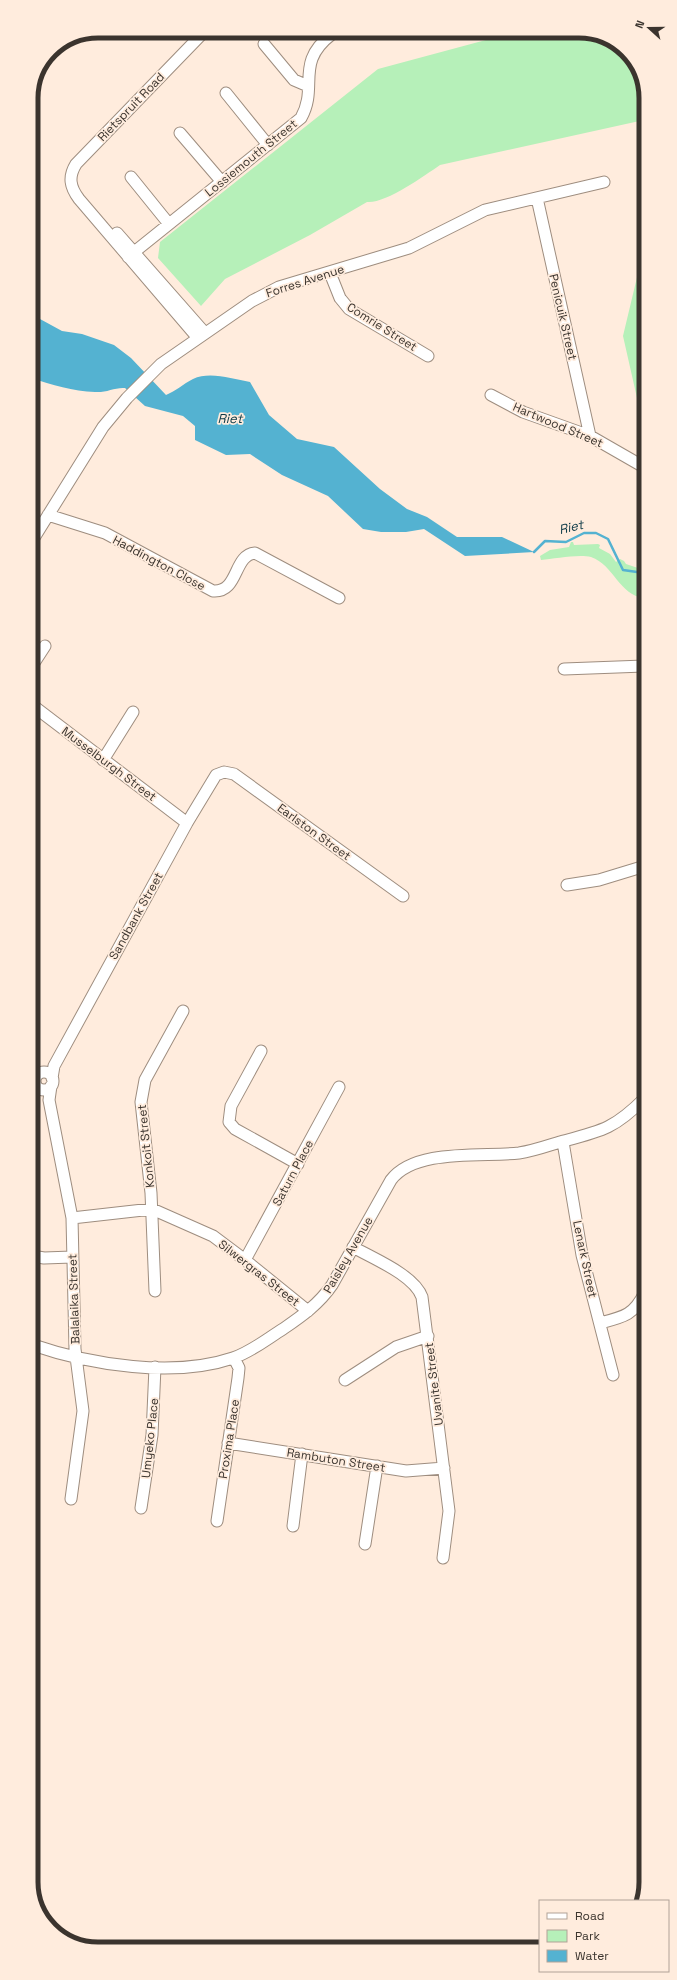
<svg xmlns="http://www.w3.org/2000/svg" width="677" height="1980" viewBox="0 0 677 1980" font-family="'Space Grotesk',sans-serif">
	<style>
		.green { fill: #b6f0b9 }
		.water { fill: #54b2d1 }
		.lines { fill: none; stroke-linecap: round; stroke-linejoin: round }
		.stream { stroke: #54b2d1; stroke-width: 2.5 }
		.minor-casing { stroke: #9e8d7f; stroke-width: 13 }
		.minor { stroke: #fff; stroke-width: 11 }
		.labels { text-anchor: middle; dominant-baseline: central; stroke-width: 3.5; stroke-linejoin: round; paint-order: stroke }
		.street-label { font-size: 12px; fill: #3b342e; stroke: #ffecdd }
		.water-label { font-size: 13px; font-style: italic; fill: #0f3b48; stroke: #ffecdd }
		.rim { fill: none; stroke: #3b342e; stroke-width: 5 }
	</style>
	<rect width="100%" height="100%" fill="#ffecdd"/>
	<path class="green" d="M584 31 623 48 644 81V120L440 165C424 176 385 204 367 202L310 235 225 279 201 306 158 258 160 242 378 69 516 32Z
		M644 248V429L623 336Z
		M571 542H573L574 545 598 544 600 545 599 548 610 554 616 562 620 559 624 561 626 564 644 570V598C619 595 614 565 591 557 578 554 554 559 541 560L540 556 550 550 569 547Z"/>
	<path class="water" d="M31 308 40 319 62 331 82 334 114 345 131 358 166 395C176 391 183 384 193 379 210 371 232 379 250 382L269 415 297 439 334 447 380 489 407 509 427 517 457 537H502L534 552 465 556 424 529 406 532H381L363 529 328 496 282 475 250 454 226 455 195 440V426L183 416 145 406 125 388C115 387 106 393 95 392 73 391 52 385 31 378Z"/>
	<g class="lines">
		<path class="stream" d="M534 552 545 541 566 542 584 533H596L608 539 623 570 644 573"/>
		<defs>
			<path id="minor" d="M264 44 294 80 308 86
				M226 93 268 145
				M180 133 222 182
				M131 177 169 224
				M537 198 590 436
				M117 233 204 332
				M128 257 301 118C319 86 294 63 332 34
				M330 273 340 298 349 309 428 356
				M197 337 79 199C70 187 68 177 76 164L201 35
				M491 395 523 412 590 436 644 467
				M48 515 105 533 213 591C239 593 233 555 255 553L339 598
				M32 541 103 427 127 398 161 364 252 301 279 287 409 248 485 210 604 182
				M32 666 45 646
				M564 669 644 666
				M32 705 187 823
				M103 760 133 712
				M567 885 599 880 645 866
				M261 1051 231 1106 229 1122 235 1129 298 1164
				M35 1081a9 9 0 1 1 18 0a9 9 0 1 1-18 0Z
				M52 1078 54 1066 187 823 216 775 224 772 234 774 403 896
				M51 1086 49 1100 72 1218 75 1349 83 1411 71 1499
				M563 1142 582 1255 613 1375
				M72 1218 152 1209 213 1236 245 1260 308 1311
				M353 1247C374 1259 414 1275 422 1297L449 1511 443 1558
				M32 1256 44 1258 72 1257
				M245 1260 339 1087
				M155 1291 151 1193 141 1102 145 1080 183 1011
				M600 1323C624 1317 634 1315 645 1292
				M33 1345C91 1365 174 1378 233 1358 251 1352 267 1339 283 1329 302 1316 319 1304 332 1285L391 1180C415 1148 483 1157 519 1153 533 1151 547 1146 560 1142 602 1131 614 1129 645 1098
				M345 1380 396 1347 428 1336
				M228 1443 406 1471 444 1468
				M141 1508 152 1435 155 1367
				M217 1521 238 1378 239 1368 234 1358
				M293 1526 302 1454
				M365 1544 377 1466"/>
		</defs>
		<use href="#minor" class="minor-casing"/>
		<use href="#minor" class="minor"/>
	</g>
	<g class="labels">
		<g class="street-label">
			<text transform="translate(131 107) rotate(-46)">Rietspruit Road</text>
			<text transform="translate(251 158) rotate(-39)">Lossiemouth Street</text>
			<text transform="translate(305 281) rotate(-18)">Forres Avenue</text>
			<text transform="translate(563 317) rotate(77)">Penicuik Street</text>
			<text transform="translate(382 327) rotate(32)">Comrie Street</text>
			<text transform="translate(558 425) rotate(23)">Hartwood Street</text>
			<text transform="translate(159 563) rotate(28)">Haddington Close</text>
			<text transform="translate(109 764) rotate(37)">Musselburgh Street</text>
			<text transform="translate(314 832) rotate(36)">Earlston Street</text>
			<text transform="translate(136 916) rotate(-61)">Sandbank Street</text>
			<text transform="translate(146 1146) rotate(-96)">Konkoit Street</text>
			<text transform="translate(293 1173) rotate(-62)">Saturn Place</text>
			<text transform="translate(348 1255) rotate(-60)">Paisley Avenue</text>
			<text transform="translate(585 1259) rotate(78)">Lenark Street</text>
			<text transform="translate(259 1273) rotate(38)">Silwergras Street</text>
			<text transform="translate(74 1299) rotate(-92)">Balalaika Street</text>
			<text transform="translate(434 1384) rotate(-97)">Uvanite Street</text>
			<text transform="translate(150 1438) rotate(-84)">Umyeko Place</text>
			<text transform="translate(229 1439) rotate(-81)">Proxima Place</text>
			<text transform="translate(336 1460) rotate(9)">Rambuton Street</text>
		</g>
		<g class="water-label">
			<text x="230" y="418">Riet</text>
			<text transform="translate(571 527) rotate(-13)">Riet</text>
		</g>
	</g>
	<path d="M0 0H677V1980H0ZM98 38H579A60 60 0 0 1 639 98V1882A60 60 0 0 1 579 1942H98A60 60 0 0 1 38 1882V98A60 60 0 0 1 98 38Z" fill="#ffecdd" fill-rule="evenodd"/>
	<path class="rim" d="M98 38H579A60 60 0 0 1 639 98V1882A60 60 0 0 1 579 1942H98A60 60 0 0 1 38 1882V98A60 60 0 0 1 98 38Z"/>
	<rect x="539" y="1900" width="130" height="72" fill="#ffecdd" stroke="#b1a297"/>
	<rect x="547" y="1913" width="20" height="6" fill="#ffffff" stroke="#b1a297"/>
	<text x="575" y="1920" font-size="12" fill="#3b342e">Road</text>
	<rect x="547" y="1930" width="20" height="12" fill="#b6f0b9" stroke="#b1a297"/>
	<text x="575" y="1940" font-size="12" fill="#3b342e">Park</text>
	<rect x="547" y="1950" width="20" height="12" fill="#54b2d1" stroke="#b1a297"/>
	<text x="575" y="1960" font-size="12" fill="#3b342e">Water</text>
	<g transform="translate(649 28) rotate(291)" stroke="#ffecdd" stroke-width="3" paint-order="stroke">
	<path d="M0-3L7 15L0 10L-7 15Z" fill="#3b342e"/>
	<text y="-6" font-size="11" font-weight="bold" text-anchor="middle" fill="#3b342e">N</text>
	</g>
</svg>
